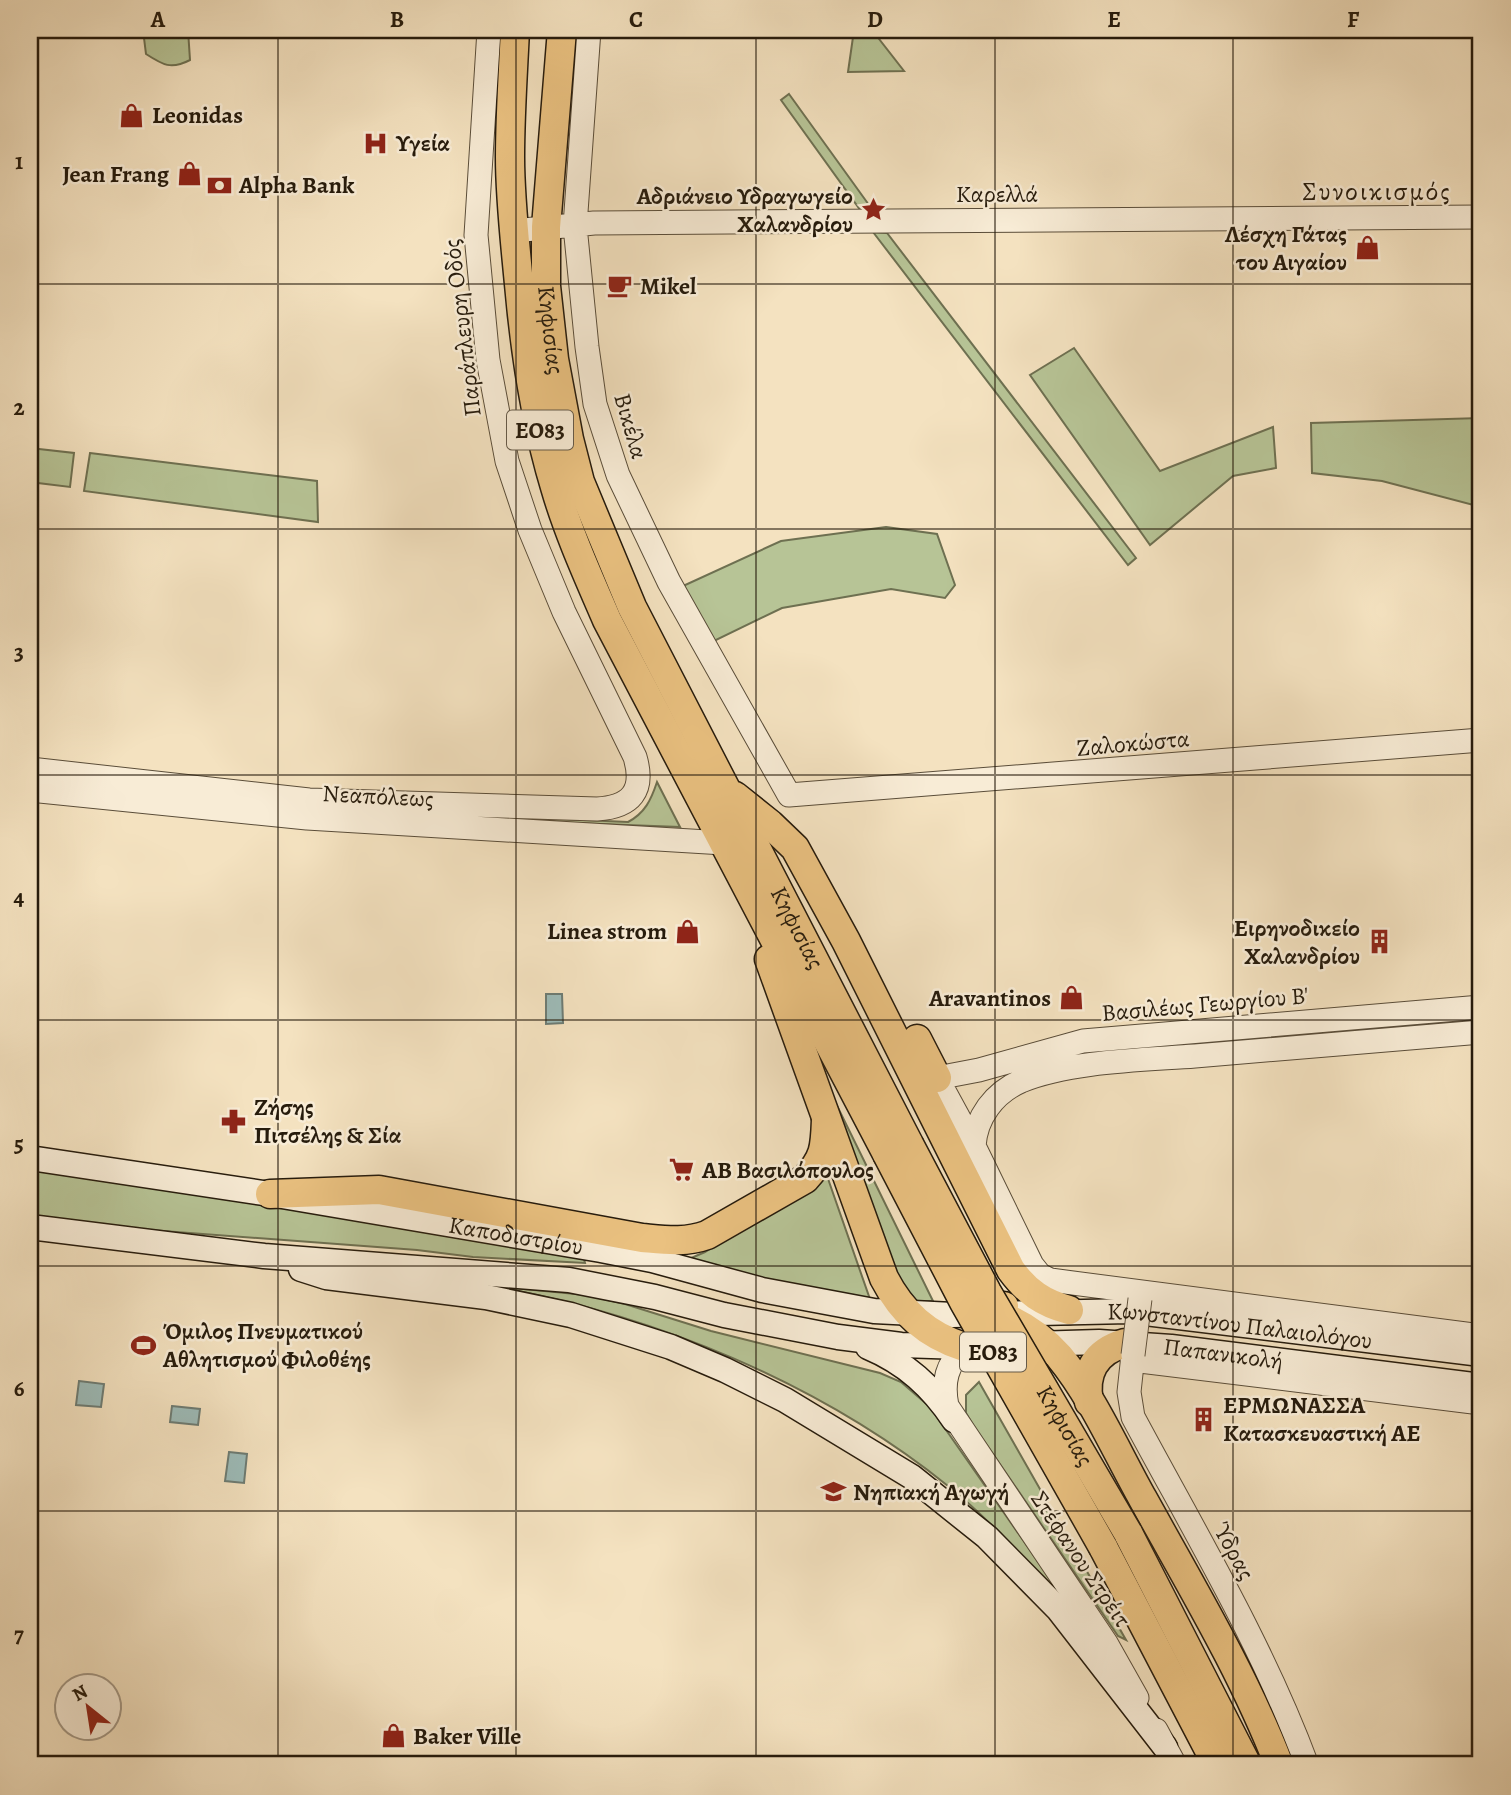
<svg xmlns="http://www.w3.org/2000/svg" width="1511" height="1795" viewBox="0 0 1511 1795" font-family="Alegreya,serif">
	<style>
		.green { fill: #b7c496; stroke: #6e7051; stroke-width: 2 }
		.water { fill: #9dbcb9; stroke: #6d7c74; stroke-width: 2 }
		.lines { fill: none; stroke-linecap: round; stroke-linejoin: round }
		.tertiary-casing { stroke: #5a4d39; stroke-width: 25 }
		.secondary-casing { stroke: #261b0c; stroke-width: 27 }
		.primary-casing { stroke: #261b0c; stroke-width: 31 }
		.tertiary { stroke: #f8ecd6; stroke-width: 23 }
		.secondary { stroke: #f8ecd6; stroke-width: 24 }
		.primary { stroke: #eac180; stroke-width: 28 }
		.tertiary-bridge-casing { stroke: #5a4d39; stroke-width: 25; stroke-linecap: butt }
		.primary-bridge-casing { stroke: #261b0c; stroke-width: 31; stroke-linecap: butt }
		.tertiary-bridge { stroke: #f8ecd6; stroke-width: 23 }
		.primary-bridge { stroke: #eac180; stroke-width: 28 }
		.grid { fill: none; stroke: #261b0c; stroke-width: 2; stroke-opacity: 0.55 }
		.labels { text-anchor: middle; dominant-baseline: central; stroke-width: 5; stroke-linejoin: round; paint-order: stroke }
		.shield { fill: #f8ecd6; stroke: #655a49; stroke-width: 2 }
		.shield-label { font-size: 23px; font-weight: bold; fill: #261b0c }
		.poi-label { font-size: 24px; font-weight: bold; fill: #261b0c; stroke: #f8ecd6; text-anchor: start }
		.street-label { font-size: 24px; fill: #261b0c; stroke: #f8ecd6 }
		.neighbourhood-label { font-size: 26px; letter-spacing: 2px; fill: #261b0c; stroke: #f8ecd6 }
		.neatline { fill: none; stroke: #261b0c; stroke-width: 2.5 }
		.grid-label { font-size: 23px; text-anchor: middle; font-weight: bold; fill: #261b0c }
	</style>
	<rect width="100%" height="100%" fill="#f4e2c0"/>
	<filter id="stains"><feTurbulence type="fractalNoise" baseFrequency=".00286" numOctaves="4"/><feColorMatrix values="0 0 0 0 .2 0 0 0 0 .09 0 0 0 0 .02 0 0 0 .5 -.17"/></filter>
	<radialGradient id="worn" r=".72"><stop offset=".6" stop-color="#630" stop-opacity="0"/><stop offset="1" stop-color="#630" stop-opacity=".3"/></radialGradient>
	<path class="green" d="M143 30H188L190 60C171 70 163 65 146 54Z
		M854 30H872L904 71 848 72Z
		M789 94 869 205 861 211 781 100Z
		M873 232 887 233 1136 558 1128 565Z
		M1074 348 1160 471 1273 427 1276 468 1233 476 1150 545 1030 375Z
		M1481 418V507L1382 481 1312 473 1311 423Z
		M30 448 74 453 70 487 30 482Z
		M90 453 317 481 318 522 84 491Z
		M886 527 937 534 955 585 945 598 891 589 782 608 714 641 683 586 781 541Z
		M657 782 680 827 333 814V809L628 822C645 813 651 800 657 782Z
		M817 1065 933 1301H916L901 1286Z
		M30 1169 142 1184 584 1259 585 1263 473 1257 417 1250 110 1227 30 1217Z
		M826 1173 872 1305 712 1273 689 1259 705 1252Z
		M492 1286 586 1295 625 1304 711 1331 880 1373 901 1382 930 1407 1090 1636C1045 1584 1002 1529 948 1486 820 1383 653 1314 492 1286Z
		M979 1382 1126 1640 1118 1636 973 1425 966 1413V1395Z"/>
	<path class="water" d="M546 994H562L563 1023 546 1024Z
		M79 1381 104 1384 101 1407 76 1405Z
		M172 1406 200 1409 198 1425 170 1422Z
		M229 1452 247 1454 244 1483 225 1481Z"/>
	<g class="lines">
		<defs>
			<path id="tertiary" d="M589 30 575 226 587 347 595 404 618 475 669 582 789 795 1481 740
				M514 231 594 223 1481 217
				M30 769 309 800 597 809C631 807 645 791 635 757L564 612 530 530 507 461 488 360 476 235 489 30
				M30 790 307 818 724 843
				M1481 1007 1083 1041 979 1070 937 1078 974 1146 1032 1265 1040 1275 1050 1280 1481 1336
				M974 1146C976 1117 994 1093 1021 1081 1070 1061 1142 1060 1195 1056 1290 1048 1386 1040 1481 1032
				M964 1347C947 1365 942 1381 947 1406L1106 1643 1137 1698
				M1133 1355 1129 1392 1133 1417C1194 1531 1262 1644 1307 1765
				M1132 1360 1481 1403
				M1156 1730 1175 1765"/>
			<g id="secondary">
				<path id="s1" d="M30 1158 270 1194 601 1250 652 1260 762 1290 874 1311 953 1315 1129 1311 1481 1354"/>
				<path d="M30 1227 264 1256 569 1280 655 1297 724 1315 838 1337 901 1345 962 1347"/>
				<path d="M301 1269 326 1277 486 1297 571 1315 671 1347 725 1370 785 1400 912 1477 987 1537 1058 1609 1165 1747"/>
				<path id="s2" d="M1033 1344 1099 1342 1171 1347 1481 1386"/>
				<path d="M868 1347C906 1363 932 1387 954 1420"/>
			</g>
			<g id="primary">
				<path d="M515 30C513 72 510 115 510 157 510 199 515 241 519 284 525 352 535 421 555 487 568 532 588 576 607 620L887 1154"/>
				<path id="s3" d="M562 30 546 227V286L554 359 569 439 580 482 632 607 909 1144"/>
				<path d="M735 796 770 824 795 848 846 941 1011 1270C1027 1292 1043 1303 1069 1310"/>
				<path d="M769 959 884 1278C902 1313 927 1335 964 1347"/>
				<path d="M917 1039 937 1078"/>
				<path d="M270 1194 379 1190 642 1238C665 1240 685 1243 707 1235L805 1179C825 1158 825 1147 826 1119"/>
				<path d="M1004 1306 998 1314C1022 1324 1042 1337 1059 1356 1093 1397 1117 1453 1143 1499 1191 1586 1243 1672 1279 1765"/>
				<path d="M1089 1402C1083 1372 1096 1351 1125 1343"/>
				<path d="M1128 1533 1247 1765"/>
				<path d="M1103 1547 1217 1765"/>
			</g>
		</defs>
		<use href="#tertiary" class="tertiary-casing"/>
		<use href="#secondary" class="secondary-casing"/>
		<use href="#primary" class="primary-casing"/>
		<use href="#tertiary" class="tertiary"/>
		<use href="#secondary" class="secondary"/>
		<use href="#primary" class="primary"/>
		<defs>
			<path id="tertiary-bridge" d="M1133 1355 1140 1299"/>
			<g id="primary-bridge">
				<path id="s4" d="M909 1144 987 1292 1128 1533"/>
				<path d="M887 1154 964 1302 1103 1547"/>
			</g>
		</defs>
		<use href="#tertiary-bridge" class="tertiary-bridge-casing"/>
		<use href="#primary-bridge" class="primary-bridge-casing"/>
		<use href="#tertiary-bridge" class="tertiary-bridge"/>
		<use href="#primary-bridge" class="primary-bridge"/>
	</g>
	<path class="grid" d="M278 30V1765M516 30V1765M756 30V1765M995 30V1765M1233 30V1765M30 284H1481M30 529H1481M30 775H1481M30 1020H1481M30 1266H1481M30 1511H1481"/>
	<defs>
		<symbol id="shop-bare" viewBox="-9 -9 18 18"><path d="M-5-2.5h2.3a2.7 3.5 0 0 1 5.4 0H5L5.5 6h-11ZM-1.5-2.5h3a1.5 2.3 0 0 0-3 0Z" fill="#8f2418" stroke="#f8ecd6" stroke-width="2.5" paint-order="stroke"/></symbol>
		<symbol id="hospital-bare" viewBox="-9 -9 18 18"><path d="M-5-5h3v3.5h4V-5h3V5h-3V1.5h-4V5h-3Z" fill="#8f2418" stroke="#f8ecd6" stroke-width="2.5" paint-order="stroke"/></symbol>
		<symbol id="bank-bare" viewBox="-9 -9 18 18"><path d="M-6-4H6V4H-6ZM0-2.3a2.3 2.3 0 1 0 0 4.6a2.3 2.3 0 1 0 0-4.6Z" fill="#8f2418" stroke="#f8ecd6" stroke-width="2.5" paint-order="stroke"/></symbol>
		<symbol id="sight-bare" viewBox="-9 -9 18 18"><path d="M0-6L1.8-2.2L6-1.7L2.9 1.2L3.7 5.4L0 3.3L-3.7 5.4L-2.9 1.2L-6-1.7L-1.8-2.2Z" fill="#8f2418" stroke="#f8ecd6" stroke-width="2.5" paint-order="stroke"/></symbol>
		<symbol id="cafe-bare" viewBox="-9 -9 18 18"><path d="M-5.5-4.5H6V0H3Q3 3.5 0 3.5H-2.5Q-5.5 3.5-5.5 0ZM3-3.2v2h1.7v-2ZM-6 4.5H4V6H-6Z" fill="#8f2418" stroke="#f8ecd6" stroke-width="2.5" paint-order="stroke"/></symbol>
		<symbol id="building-bare" viewBox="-9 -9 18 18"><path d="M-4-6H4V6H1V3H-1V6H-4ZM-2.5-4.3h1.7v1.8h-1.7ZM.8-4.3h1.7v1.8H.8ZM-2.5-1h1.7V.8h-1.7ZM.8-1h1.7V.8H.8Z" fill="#8f2418" stroke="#f8ecd6" stroke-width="2.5" paint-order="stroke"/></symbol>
		<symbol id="pharmacy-bare" viewBox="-9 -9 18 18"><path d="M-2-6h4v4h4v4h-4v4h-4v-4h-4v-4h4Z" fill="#8f2418" stroke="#f8ecd6" stroke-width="2.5" paint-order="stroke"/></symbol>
		<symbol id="supermarket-bare" viewBox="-9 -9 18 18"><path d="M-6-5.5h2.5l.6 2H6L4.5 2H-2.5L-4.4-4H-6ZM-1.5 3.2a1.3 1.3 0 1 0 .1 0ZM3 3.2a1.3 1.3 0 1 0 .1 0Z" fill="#8f2418" stroke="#f8ecd6" stroke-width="2.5" paint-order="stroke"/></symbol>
		<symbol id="stadium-bare" viewBox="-9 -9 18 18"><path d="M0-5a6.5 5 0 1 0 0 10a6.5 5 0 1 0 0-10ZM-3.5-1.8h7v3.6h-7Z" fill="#8f2418" stroke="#f8ecd6" stroke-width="2.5" paint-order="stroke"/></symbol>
		<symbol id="school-bare" viewBox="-9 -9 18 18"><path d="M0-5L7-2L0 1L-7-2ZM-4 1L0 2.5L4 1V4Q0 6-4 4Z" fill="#8f2418" stroke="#f8ecd6" stroke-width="2.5" paint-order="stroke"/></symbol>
	</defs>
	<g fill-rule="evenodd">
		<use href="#shop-bare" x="114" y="98" width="35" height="35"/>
		<use href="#hospital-bare" x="358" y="126" width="35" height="35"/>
		<use href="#shop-bare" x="172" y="156" width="35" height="35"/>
		<use href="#bank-bare" x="202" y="168" width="35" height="35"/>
		<use href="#sight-bare" x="856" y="192" width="35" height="35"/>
		<use href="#shop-bare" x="1350" y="230" width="35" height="35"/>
		<use href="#cafe-bare" x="602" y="268" width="35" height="35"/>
		<use href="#shop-bare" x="670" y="914" width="35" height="35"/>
		<use href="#building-bare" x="1362" y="924" width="35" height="35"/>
		<use href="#shop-bare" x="1054" y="980" width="35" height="35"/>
		<use href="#pharmacy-bare" x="216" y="1104" width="35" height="35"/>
		<use href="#supermarket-bare" x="664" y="1152" width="35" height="35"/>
		<use href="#stadium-bare" x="126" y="1328" width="35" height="35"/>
		<use href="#building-bare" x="1186" y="1402" width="35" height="35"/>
		<use href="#school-bare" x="816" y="1474" width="35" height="35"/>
		<use href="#shop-bare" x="376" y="1718" width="35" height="35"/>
	</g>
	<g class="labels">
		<g class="shield">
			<rect x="507" y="410.5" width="66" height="39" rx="5"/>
			<rect x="960" y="1332.5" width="66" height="39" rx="5"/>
		</g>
		<g class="shield-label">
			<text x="540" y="430">ΕΟ83</text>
			<text x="993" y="1352">ΕΟ83</text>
		</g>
		<g class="poi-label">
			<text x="152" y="115">Leonidas</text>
			<text x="396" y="143">Υγεία</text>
			<text x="169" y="174" text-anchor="end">Jean Frang</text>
			<text x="239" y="185">Alpha Bank</text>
			<text x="853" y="196" text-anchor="end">Αδριάνειο Υδραγωγείο<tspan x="853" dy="28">Χαλανδρίου</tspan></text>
			<text x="1347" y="234" text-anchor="end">Λέσχη Γάτας<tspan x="1347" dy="28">του Αιγαίου</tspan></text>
			<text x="640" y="286">Mikel</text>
			<text x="1360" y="928" text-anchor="end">Ειρηνοδικείο<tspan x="1360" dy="28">Χαλανδρίου</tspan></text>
			<text x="667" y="931" text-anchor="end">Linea strom</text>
			<text x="1051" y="998" text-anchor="end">Aravantinos</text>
			<text x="254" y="1107">Ζήσης<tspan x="254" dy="28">Πιτσέλης &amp; Σία</tspan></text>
			<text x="702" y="1170">ΑΒ Βασιλόπουλος</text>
			<text x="163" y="1331">Όμιλος Πνευματικού<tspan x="163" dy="28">Αθλητισμού Φιλοθέης</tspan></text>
			<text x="1223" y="1405">ΕΡΜΩΝΑΣΣΑ<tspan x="1223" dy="28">Κατασκευαστική ΑΕ</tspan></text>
			<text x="853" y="1492">Νηπιακή Αγωγή</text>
			<text x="413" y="1736">Baker Ville</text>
		</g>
		<g class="street-label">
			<text x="997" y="194">Καρελλά</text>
			<text transform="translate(462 328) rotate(-97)">Παράπλευρη Οδός</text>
			<text stroke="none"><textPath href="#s3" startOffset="301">Κηφισίας</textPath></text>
			<text transform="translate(631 426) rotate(74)">Βικέλα</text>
			<text transform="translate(1133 743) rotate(-5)">Ζαλοκώστα</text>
			<text transform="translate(378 796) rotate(3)">Νεαπόλεως</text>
			<text stroke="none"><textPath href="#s3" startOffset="952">Κηφισίας</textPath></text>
			<text transform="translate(1205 1004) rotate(-5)">Βασιλέως Γεωργίου Β'</text>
			<text stroke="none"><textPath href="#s1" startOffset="492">Καποδιστρίου</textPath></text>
			<text stroke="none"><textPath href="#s1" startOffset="1225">Κωνσταντίνου Παλαιολόγου</textPath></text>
			<text stroke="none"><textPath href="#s2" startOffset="191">Παπανικολή</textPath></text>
			<text stroke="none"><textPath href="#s4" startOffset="322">Κηφισίας</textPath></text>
			<text transform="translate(1234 1551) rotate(62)">Ύδρας</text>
			<text transform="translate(1081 1559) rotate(56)">Στέφανου Στρέιτ</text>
		</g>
		<g class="neighbourhood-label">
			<text x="1377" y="191">Συνοικισμός</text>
		</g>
	</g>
	<rect width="1511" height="1795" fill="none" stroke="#f4e2c0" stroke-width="77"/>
	<g transform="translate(88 1707) rotate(330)"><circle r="33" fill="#f8ecd6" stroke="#a49885" stroke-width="2"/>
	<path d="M0-5L12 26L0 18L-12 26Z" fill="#8f2418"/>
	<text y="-10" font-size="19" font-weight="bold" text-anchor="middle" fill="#261b0c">N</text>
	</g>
	<rect x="38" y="38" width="1434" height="1718" class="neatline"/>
	<g class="grid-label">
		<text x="158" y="27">A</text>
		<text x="397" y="27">B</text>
		<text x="636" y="27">C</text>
		<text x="875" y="27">D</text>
		<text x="1114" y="27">E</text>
		<text x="1353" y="27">F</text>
		<text x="19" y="169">1</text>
		<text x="19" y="415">2</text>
		<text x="19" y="660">3</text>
		<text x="19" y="905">4</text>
		<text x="19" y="1151">5</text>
		<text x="19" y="1396">6</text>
		<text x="19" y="1642">7</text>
	</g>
	<rect width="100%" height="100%" filter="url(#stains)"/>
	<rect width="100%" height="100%" fill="url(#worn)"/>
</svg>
